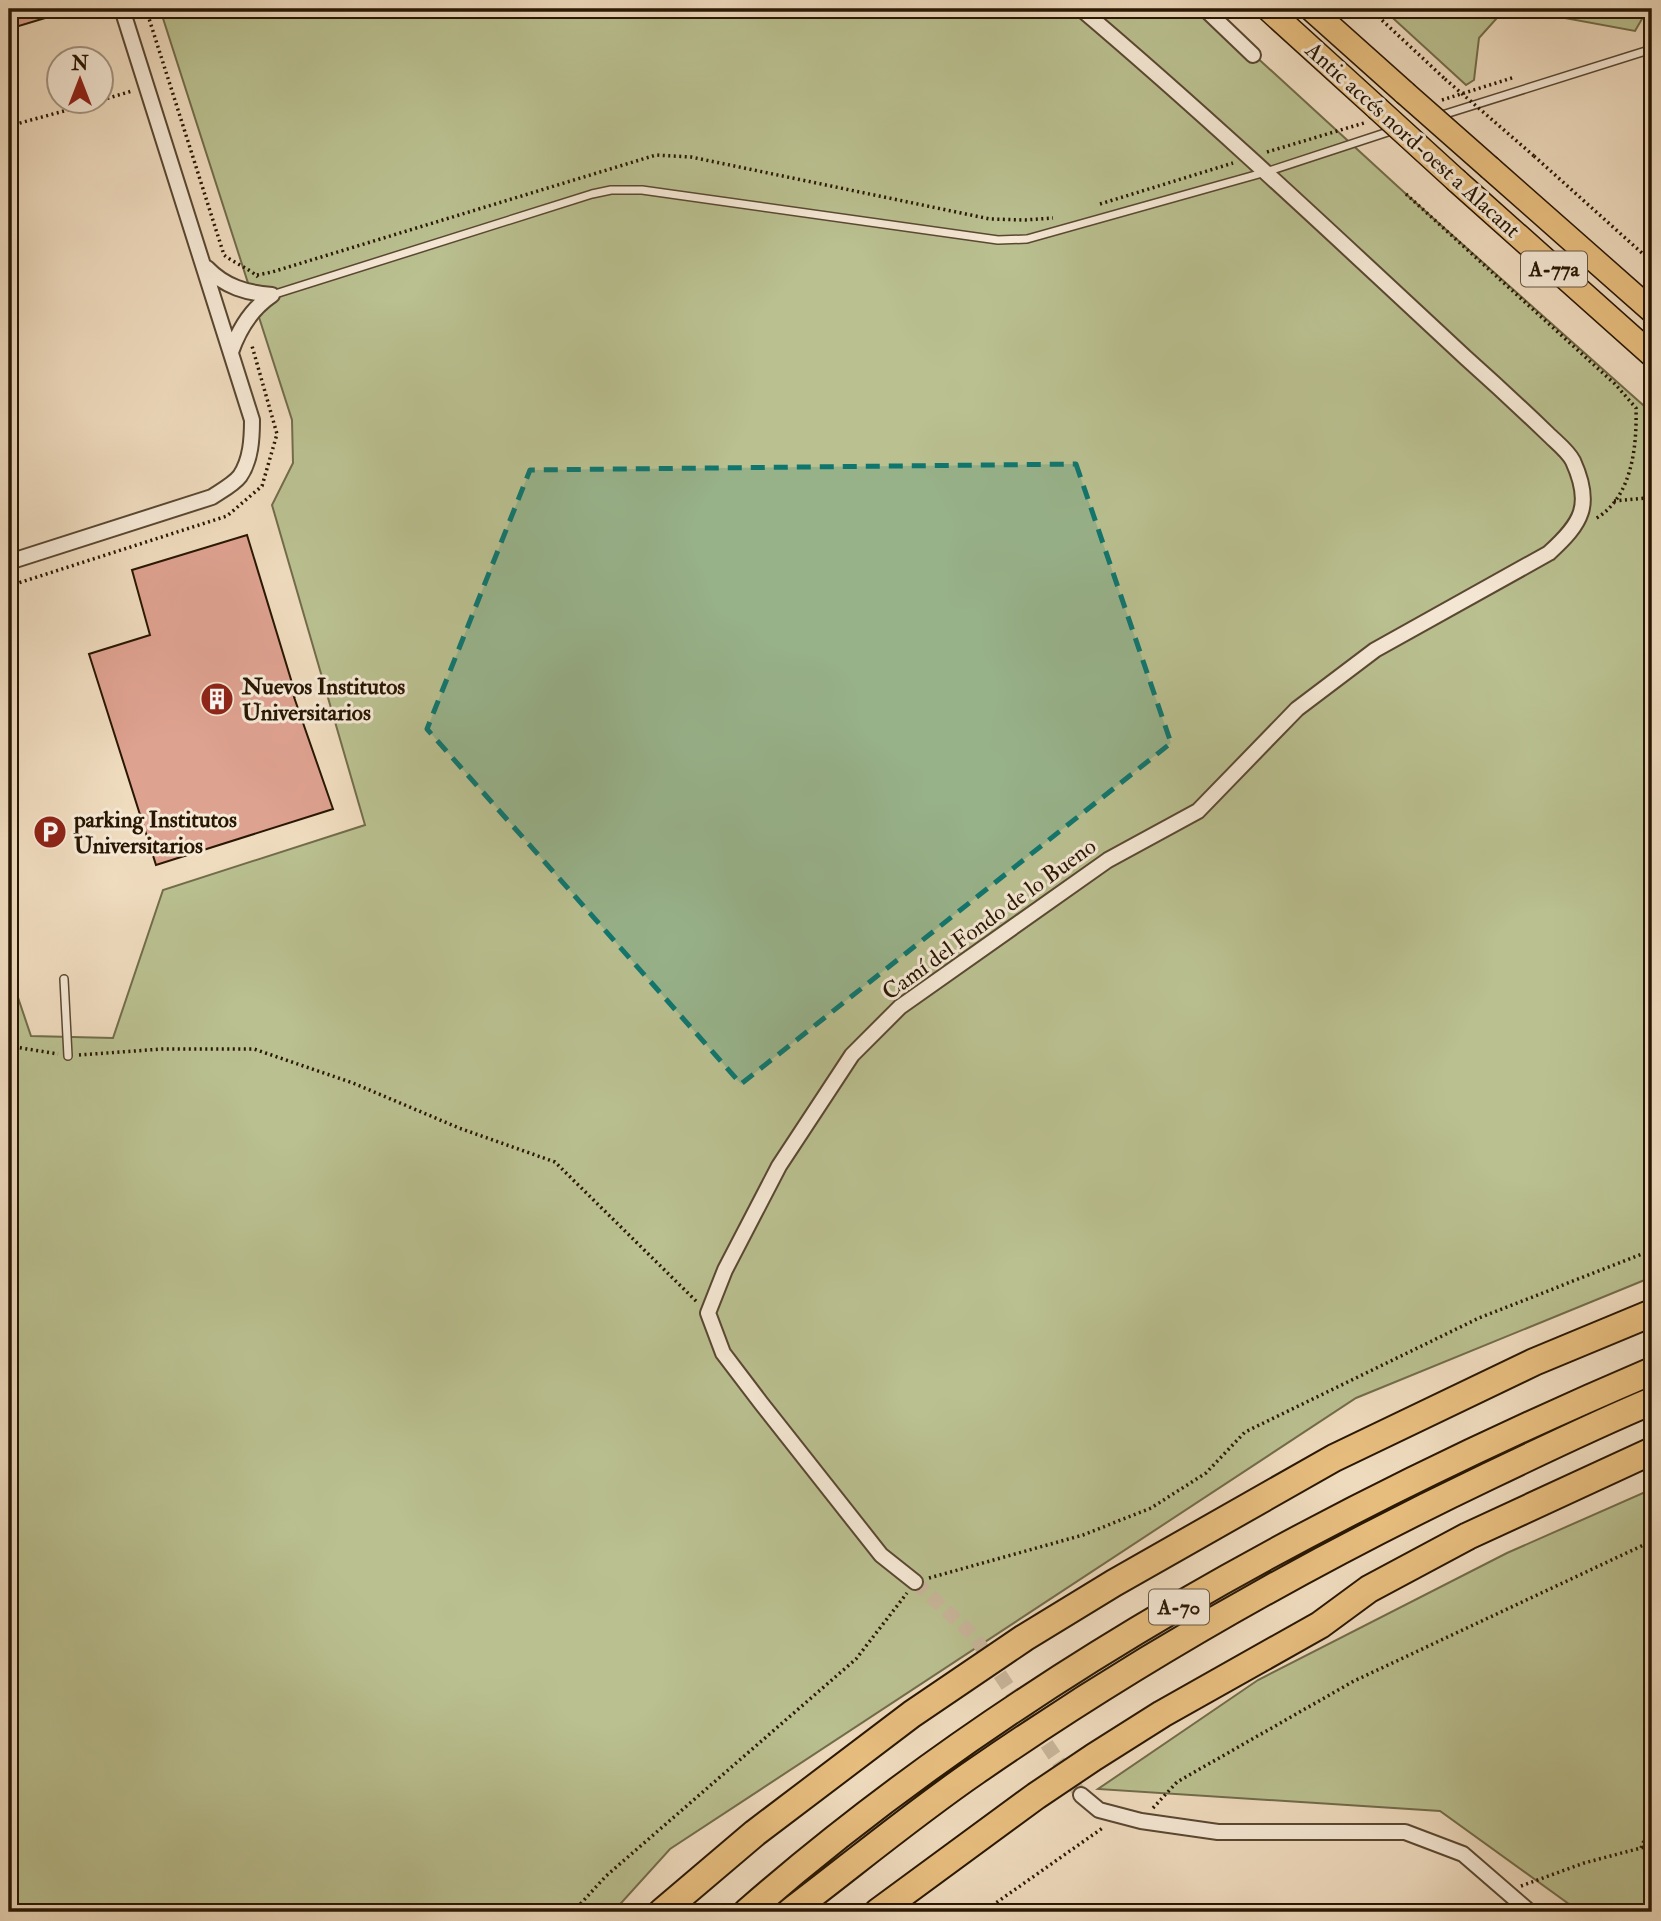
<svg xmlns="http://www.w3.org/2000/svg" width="1661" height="1921" viewBox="0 0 1661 1921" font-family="'IM FELL Double Pica',serif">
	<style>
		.green { fill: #bac090; stroke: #726c4a; stroke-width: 2 }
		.building { fill: #dea290; stroke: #291703; stroke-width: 2 }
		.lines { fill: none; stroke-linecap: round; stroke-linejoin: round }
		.street-tunnel { stroke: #c7b499; stroke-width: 14; stroke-dasharray: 14 7; stroke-linecap: butt }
		.lane-casing { stroke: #5a4832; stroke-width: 10 }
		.street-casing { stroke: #5a4832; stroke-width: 18 }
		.primary-casing { stroke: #291703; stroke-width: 26 }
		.highway-casing { stroke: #291703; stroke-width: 30 }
		.path { stroke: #291703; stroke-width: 3.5; stroke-dasharray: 2 3.5; stroke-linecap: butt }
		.lane { stroke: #f5e8d5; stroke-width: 7 }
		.street { stroke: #f5e8d5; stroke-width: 14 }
		.primary { stroke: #e8be7f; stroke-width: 23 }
		.highway { stroke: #e8be7f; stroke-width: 26 }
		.primary-bridge-casing { stroke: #291703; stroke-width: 26; stroke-linecap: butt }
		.path-bridge { stroke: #291703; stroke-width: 3.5; stroke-dasharray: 2 3.5; stroke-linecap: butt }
		.primary-bridge { stroke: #e8be7f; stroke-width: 23 }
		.marked { fill: #0f766e; fill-opacity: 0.2; stroke: #0f766e; stroke-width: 5; stroke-dasharray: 14 9; stroke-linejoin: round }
		.labels { text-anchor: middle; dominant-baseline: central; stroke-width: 6; stroke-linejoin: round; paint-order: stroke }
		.shield { fill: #f5e8d5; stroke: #665642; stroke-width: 2 }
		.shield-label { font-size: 21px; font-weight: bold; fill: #291703 }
		.street-label { font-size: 23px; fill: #291703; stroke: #f5e8d5 }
		.poi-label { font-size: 23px; font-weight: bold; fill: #291703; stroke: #f5e8d5; text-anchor: start }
	</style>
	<rect width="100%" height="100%" fill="#efdbbe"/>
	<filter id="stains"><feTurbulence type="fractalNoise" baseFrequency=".00286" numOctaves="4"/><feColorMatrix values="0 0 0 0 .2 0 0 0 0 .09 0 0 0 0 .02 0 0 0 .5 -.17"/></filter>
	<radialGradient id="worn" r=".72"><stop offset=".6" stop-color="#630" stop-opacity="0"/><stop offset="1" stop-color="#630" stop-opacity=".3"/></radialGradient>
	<path class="green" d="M160 9H1204L1406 194 1652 413V1277L1356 1398 670 1849 613 1912H9V971L31 1036 113 1038 163 890 365 825 272 505 293 463 292 420Z
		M1383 9H1505L1479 38 1474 80 1466 85Z
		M1516 9H1652V10L1646 12 1635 31Z
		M1652 1489V1912H1580L1440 1811 1098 1789 1258 1680 1507 1553Z"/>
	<path class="building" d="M9 9H64L65 12 9 29Z
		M247 535 296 696 294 697 333 809 156 865 89 654 150 635 132 570Z"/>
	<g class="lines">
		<path class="street-tunnel" d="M915 1582 974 1636 1081 1795"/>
		<defs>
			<path id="lane" d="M1439 116 1652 49
				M272 295 592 194 611 190H642L998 240 1027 239 1266 172 1394 130
				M64 979 68 1056"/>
			<path id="street" d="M1205 9 1253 55
				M207 268C225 287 247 293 272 295
				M231 352C239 329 251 309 272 295
				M9 562 212 497C221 491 234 484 240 476 251 460 252 438 252 420L122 9
				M915 1582 881 1555 761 1403 723 1353 708 1313 725 1270 779 1166 852 1055 900 1007 1108 860 1198 811 1297 709 1375 650 1549 553C1582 523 1593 505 1573 461 1568 451 1556 442 1548 434 1521 408 1494 383 1466 358 1339 240 1213 121 1081 9
				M1081 1795 1099 1810 1141 1821 1218 1832H1405L1463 1854 1530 1912"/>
			<path id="primary" d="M1268 9 1377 108
				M1311 9 1405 93
				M1490 168 1652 311
				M1457 181 1652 355"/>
			<path id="highway" d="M662 1912 755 1833 912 1714 1024 1638 1114 1583 1334 1458 1534 1362 1652 1313
				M747 1912C1011 1681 1331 1508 1652 1371
				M790 1912C852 1865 912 1815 976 1771 1138 1659 1311 1561 1489 1476 1543 1450 1597 1424 1652 1401
				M878 1912 1036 1796 1094 1757 1162 1714 1320 1625 1369 1589 1468 1536 1652 1451"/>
		</defs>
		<use href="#lane" class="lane-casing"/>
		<use href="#street" class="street-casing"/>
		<use href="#primary" class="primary-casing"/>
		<use href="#highway" class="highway-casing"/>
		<path class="path" d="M146 9 224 255C234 263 250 269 258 277
			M1370 9 1445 79
			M1378 16 1385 9
			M102 100 132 91
			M1442 100 1515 77
			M1645 122 1652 120
			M9 126 97 102
			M1267 152 1364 123
			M1534 156 1652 262
			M1406 194 1615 384 1636 408C1637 447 1632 498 1595 519
			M1100 204 1233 163
			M257 275 272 272 656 155 691 157 990 219 1025 220 1053 218
			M1614 501 1646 498 1652 503
			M9 586 227 516 262 486 277 434 252 346
			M9 1046 58 1054
			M79 1055 162 1049H254L353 1083 459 1128 555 1162 697 1302
			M929 1578 1083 1535 1151 1508 1206 1473 1245 1432 1479 1318 1652 1250
			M1153 1808 1177 1782 1354 1681 1652 1541
			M1641 1848 1652 1821
			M1521 1886 1584 1863 1652 1845
			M573 1912 606 1876 856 1659 907 1593
			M983 1912 1104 1827"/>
		<use href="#lane" class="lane"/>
		<use href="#street" class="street"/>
		<use href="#primary" class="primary"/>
		<use href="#highway" class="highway"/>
		<defs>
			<path id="primary-bridge" d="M1405 93 1490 168
				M1377 108 1457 181"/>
		</defs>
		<use href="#primary-bridge" class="primary-bridge-casing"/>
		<path class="path-bridge" d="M1445 79 1534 156"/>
		<use href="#primary-bridge" class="primary-bridge"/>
	</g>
	<path class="marked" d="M1076 464 1171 743 741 1084 427 729 530 470Z"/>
	<defs>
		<symbol id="building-disc" viewBox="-11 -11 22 22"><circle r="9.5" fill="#8f2418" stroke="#f5e8d5"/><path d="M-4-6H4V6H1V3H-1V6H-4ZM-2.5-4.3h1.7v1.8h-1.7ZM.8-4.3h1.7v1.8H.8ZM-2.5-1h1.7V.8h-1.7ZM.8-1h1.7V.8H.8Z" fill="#fff"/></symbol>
		<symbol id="parking-disc" viewBox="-11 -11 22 22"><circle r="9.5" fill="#8f2418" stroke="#f5e8d5"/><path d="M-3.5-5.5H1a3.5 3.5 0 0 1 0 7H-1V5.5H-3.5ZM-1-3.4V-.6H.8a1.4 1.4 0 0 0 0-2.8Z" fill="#fff"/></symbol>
	</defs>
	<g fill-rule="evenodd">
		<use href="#building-disc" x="198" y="680" width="38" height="38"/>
		<use href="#parking-disc" x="31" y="813" width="38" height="38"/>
	</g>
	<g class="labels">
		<g class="shield">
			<rect x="1521" y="251.5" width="66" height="35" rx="5"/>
			<rect x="1149" y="1589.5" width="60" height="35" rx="5"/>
		</g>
		<g class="shield-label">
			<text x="1554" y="269">A-77a</text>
			<text x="1179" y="1607">A-70</text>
		</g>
		<g class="street-label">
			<text transform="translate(1413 140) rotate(42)">Antic accés nord-oest a Alacant</text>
			<text transform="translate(989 919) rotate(-36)">Camí del Fondo de lo Bueno</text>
		</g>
		<g class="poi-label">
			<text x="242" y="686">Nuevos Institutos<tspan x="242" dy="26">Universitarios</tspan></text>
			<text x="74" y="819">parking Institutos<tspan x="74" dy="26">Universitarios</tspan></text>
		</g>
	</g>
	<rect width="1661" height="1921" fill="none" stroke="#efdbbe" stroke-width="35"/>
	<rect x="10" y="10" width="1640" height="1900" fill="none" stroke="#291703" stroke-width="3.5"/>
	<rect x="18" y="18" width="1626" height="1886" fill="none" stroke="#291703" stroke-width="2"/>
	<g transform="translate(80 80)"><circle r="33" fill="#f5e8d5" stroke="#a39481" stroke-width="2"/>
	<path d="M0-5L12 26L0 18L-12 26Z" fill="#8f2418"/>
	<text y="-10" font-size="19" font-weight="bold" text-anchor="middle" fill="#291703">N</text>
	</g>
	<rect width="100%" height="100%" filter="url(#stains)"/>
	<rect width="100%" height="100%" fill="url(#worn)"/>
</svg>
